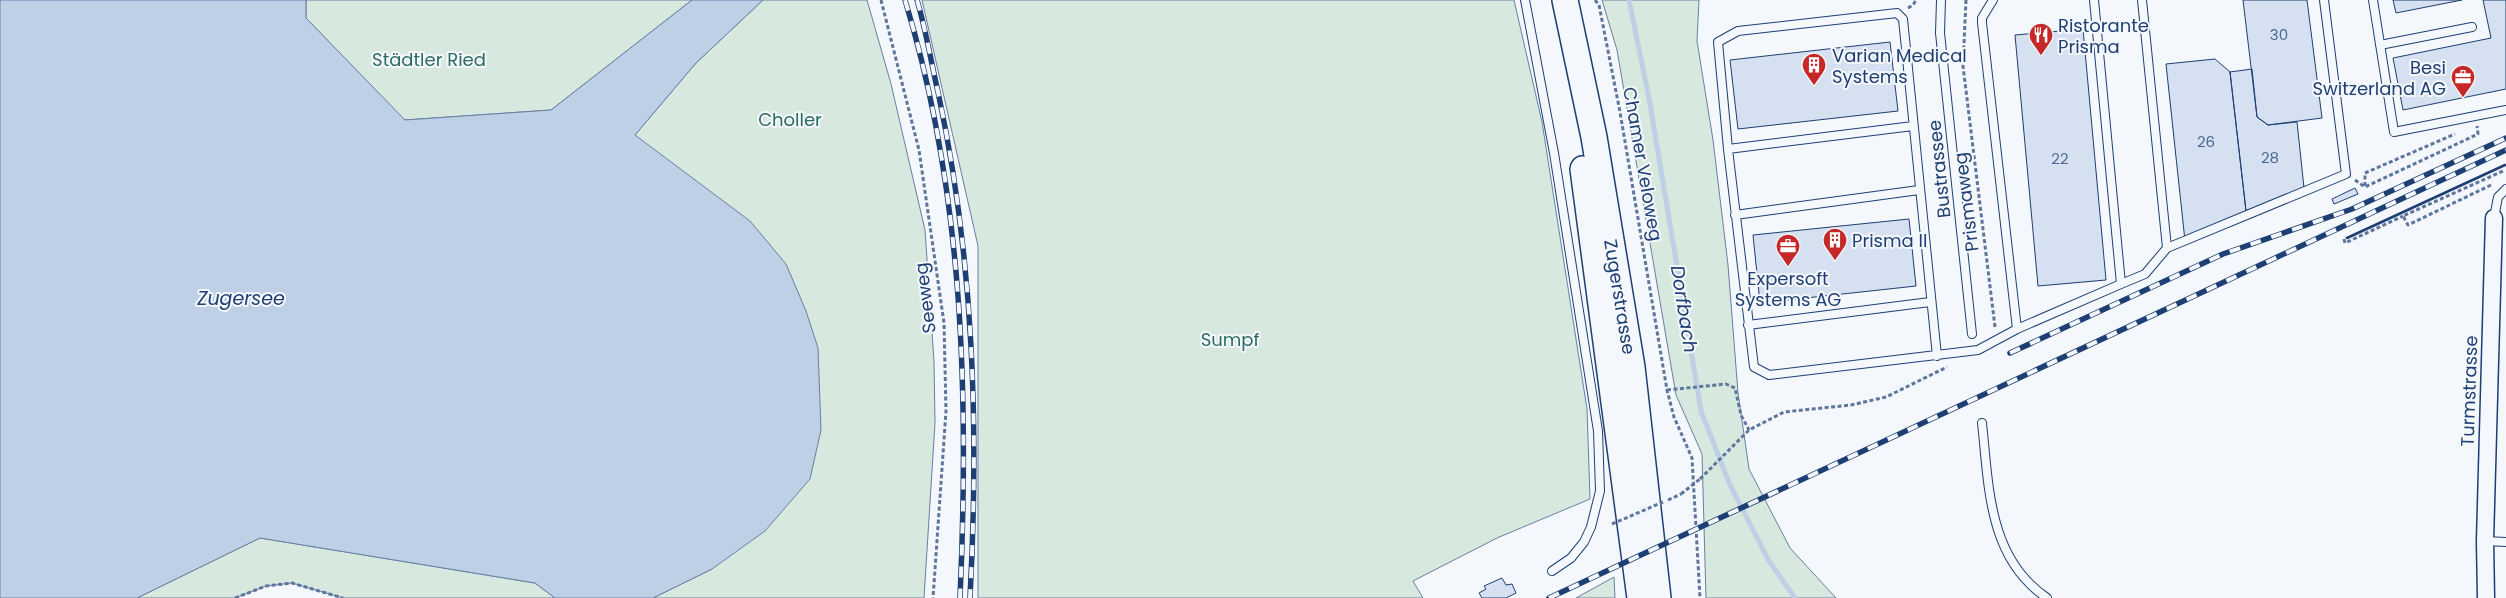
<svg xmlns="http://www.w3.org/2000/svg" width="2506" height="598" viewBox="0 0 2506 598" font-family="Poppins,sans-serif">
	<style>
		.green { fill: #d7e8df; stroke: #687fa3 }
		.water { fill: #bed0e5; stroke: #687fa3 }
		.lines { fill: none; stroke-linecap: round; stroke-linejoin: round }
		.stream { stroke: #bed0e5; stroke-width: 5 }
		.building { fill: #d5e0f0; stroke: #1d3f73 }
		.lane-casing { stroke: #1d3f73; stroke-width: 10 }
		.street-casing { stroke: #1d3f73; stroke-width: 19 }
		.primary-casing { stroke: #1d3f73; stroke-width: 28 }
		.path { stroke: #5e769c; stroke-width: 3; stroke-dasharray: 4 2.5; stroke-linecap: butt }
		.lane { stroke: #f4f7fb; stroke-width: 8 }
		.street { stroke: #f4f7fb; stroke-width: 16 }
		.primary { stroke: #f4f7fb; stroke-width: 25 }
		.rail-casing { stroke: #1d3f73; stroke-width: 5.5 }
		.rail { stroke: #f4f7fb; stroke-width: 4; stroke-dasharray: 11; stroke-linecap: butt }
		.path-bridge { stroke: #5e769c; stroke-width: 3; stroke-dasharray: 4 2.5; stroke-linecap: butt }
		.wall { stroke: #1d3f73; stroke-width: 2.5 }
		.labels { text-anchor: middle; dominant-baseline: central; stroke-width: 4; stroke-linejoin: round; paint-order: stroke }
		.number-label { font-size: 15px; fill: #4b6792 }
		.poi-label { font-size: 18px; fill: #1d3f73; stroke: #f4f7fb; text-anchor: start }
		.park-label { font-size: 18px; fill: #2c6c60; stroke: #f4f7fb }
		.street-label { font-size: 18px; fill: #1d3f73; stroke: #f4f7fb }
		.water-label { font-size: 19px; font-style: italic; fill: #1d3f73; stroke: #f4f7fb }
	</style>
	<rect width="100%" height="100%" fill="#f4f7fb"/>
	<path class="green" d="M306 0H692L551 110 404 120 306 18Z
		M763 0H867L891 84 925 230 934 361 935 423 924 598H653L712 569 635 135 696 63Z
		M922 0H1514L1542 122 1587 409 1590 499 1497 538 1413 581 1423 598H978V246Z
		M1602 0H1699L1697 41 1713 140 1728 265 1738 393 1749 469 1790 548 1836 598H1706L1702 454 1676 395 1617 50Z
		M260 538 535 583 555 598H343L292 583 266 586 235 598H137Z
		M1614 577 1615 598H1576Z"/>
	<path class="water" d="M0 0H306V18L405 120 551 110 692 0H763L696 63 635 135 750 221 786 264 806 311 818 348 821 430 810 479 765 531 712 569 653 598H555L535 583 260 538 137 598H0Z"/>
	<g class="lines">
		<path class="stream" d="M1629 0 1649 98 1701 411 1730 485 1769 561 1795 598"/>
	</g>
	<path class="building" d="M2243 0H2307L2322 118 2268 125 2257 117Z
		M2393 0H2462L2396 13Z
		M2483 0H2506V89L2403 110 2393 58 2491 38Z
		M2083 29 2106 280 2038 286 2015 35Z
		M1890 42 1898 111 1738 129 1730 60Z
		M2215 59 2230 72 2246 211 2185 241 2166 64Z
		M2252 69 2257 117 2268 125 2297 122 2304 188 2246 211 2230 72Z
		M2355 188 2358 194 2334 204 2332 199Z
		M1909 219 1916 286 1760 303 1753 235Z
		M1502 578 1506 585 1512 584 1516 593 1506 598H1482L1479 593 1486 589 1484 586Z"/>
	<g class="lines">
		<defs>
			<path id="lane" d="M1525 0 1554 153 1598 431 1600 491 1591 527 1584 542 1571 558 1552 571
				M1941 0 1940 33 1972 334
				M1993 0 1982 18V23L2017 329
				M2142 0 2167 248
				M2373 0 2394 132 2506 110
				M2380 45 2472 27
				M1728 149 1913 126
				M1735 215 1919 190
				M2494 218 2498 197 2506 189
				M2121 284 2145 274 2167 248 2346 174 2324 0
				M1748 325 1930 302
				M1937 356 1903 19 1897 13 1738 31 1718 42 1728 149 1754 367 1769 375 1978 350 2017 329 2121 284 2094 0
				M1982 423C1989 487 1988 558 2047 598
				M2485 541 2506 542"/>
			<path id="street" d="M2486 598 2485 541 2494 218"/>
			<g id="primary">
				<path id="s1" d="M1565 0 1594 137 1632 367 1658 598"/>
				<path d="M1583 169 1640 598"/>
			</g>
		</defs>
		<use href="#lane" class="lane-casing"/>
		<use href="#street" class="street-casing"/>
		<use href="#primary" class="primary-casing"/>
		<path class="path" d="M881 0 919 150 944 323 946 411 933 598
			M1595 0 1599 5 1620 112 1667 390 1674 417 1692 458 1700 598
			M1966 0 1963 66 1995 327
			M1908 8 1913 5 1916 0
			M2355 180 2365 187 2478 134 2477 126
			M2491 185 2408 225 2403 216 2503 171
			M2365 186V173L2455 134
			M2344 239 2345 243 2403 216
			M1667 390 1726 384 1735 388 1741 415 1749 430
			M1700 479 1749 430 1784 412 1851 405 1886 397 1947 367
			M1668 500 1681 494
			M235 598 266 586 292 583 343 598"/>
		<use href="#lane" class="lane"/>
		<use href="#street" class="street"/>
		<use href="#primary" class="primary"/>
		<defs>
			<path id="rail" d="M905 0C964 194 969 397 960 598
				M917 0C926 30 931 62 938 92 974 259 979 428 970 598
				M2010 353 2223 254 2352 209 2506 138
				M1549 598 2506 150"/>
		</defs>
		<use href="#rail" class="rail-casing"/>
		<use href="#rail" class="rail"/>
		<path class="path-bridge" d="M1681 494 1700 479
			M1612 524 1663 502"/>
		<path class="wall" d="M2347 238 2505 165"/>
	</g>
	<defs>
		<symbol id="restaurant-pin" viewBox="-11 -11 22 30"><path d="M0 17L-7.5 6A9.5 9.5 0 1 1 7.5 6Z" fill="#c62828" stroke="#f4f7fb"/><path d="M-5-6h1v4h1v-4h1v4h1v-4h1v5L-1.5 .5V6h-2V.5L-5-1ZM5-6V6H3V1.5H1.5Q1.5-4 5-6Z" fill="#fff"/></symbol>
		<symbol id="building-pin" viewBox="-11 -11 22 30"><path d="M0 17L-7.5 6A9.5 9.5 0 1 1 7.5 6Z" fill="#c62828" stroke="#f4f7fb"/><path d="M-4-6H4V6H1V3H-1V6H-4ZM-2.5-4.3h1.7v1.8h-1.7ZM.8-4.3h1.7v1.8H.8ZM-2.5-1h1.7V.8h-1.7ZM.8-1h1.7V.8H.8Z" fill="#fff"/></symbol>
		<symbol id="office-pin" viewBox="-11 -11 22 30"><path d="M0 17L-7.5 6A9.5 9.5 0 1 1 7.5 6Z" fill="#c62828" stroke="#f4f7fb"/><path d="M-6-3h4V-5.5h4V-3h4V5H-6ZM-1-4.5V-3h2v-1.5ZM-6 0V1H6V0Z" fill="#fff"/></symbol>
	</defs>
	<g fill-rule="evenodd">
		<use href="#restaurant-pin" x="2027" y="21" width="28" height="38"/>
		<use href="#building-pin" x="1800" y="51" width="28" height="38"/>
		<use href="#office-pin" x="2449" y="63" width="28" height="38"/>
		<use href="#building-pin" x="1821" y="226" width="28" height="38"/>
		<use href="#office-pin" x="1774" y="232" width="28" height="38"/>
	</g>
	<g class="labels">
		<g class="number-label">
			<text x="2279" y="34">30</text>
			<text x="2206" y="141">26</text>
			<text x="2270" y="157">28</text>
			<text x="2060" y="158">22</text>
		</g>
		<g class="poi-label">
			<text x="2058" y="25">Ristorante<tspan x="2058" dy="21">Prisma</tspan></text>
			<text x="1832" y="55">Varian Medical<tspan x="1832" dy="21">Systems</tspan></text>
			<text x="2446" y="67" text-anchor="end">Besi<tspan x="2446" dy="21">Switzerland AG</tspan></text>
			<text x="1852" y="240">Prisma II</text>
			<text x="1788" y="278" text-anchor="middle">Expersoft<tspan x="1788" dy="21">Systems AG</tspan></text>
		</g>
		<g class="park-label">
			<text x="429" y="59">Städtler Ried</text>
			<text x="790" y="119">Choller</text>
			<text x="1230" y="339">Sumpf</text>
		</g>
		<g class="street-label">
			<text transform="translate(1643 164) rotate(80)">Chamer Veloweg</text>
			<text transform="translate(1939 169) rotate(-96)">Bustrassee</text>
			<text transform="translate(1966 202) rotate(-97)">Prismaweg</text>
			<text transform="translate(925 298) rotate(-97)">Seeweg</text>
			<text stroke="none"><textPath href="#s1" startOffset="302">Zugerstrasse</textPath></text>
			<text transform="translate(2469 391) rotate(-88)">Turmstrasse</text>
		</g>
		<g class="water-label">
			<text x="241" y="298">Zugersee</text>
			<text transform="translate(1684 309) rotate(81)">Dorfbach</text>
		</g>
	</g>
</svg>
